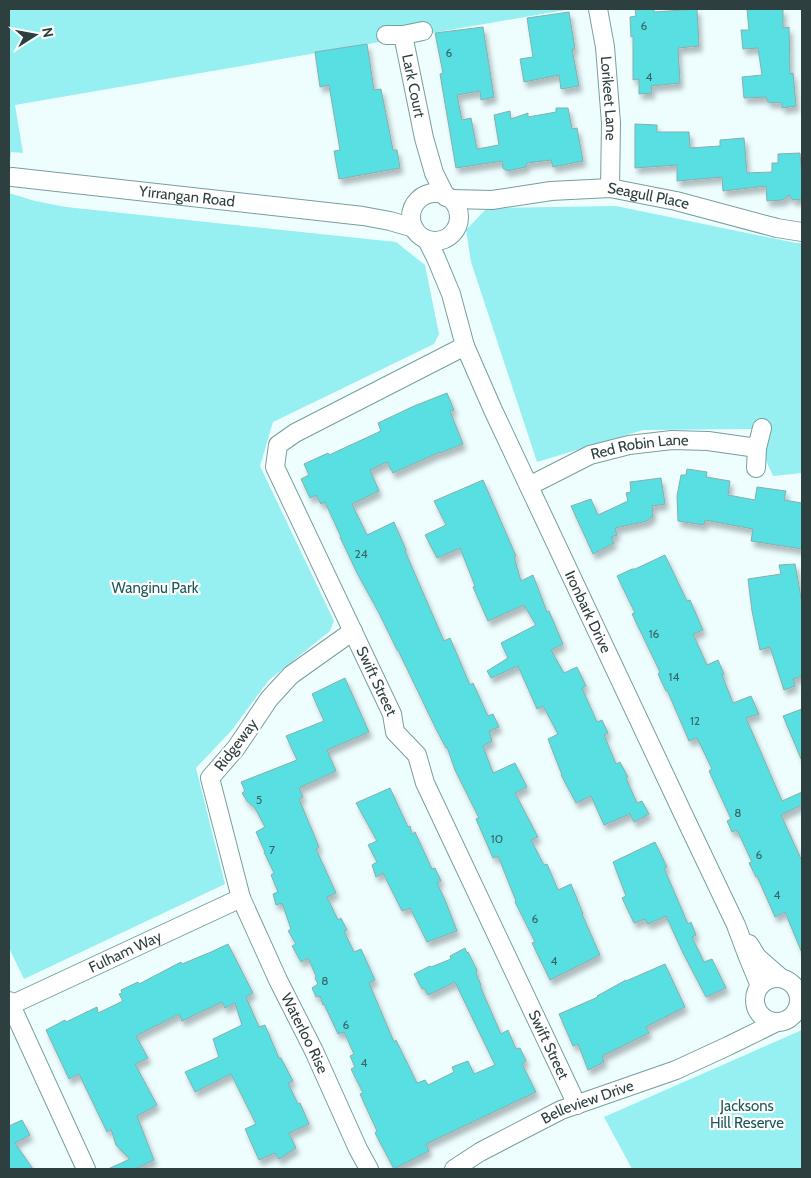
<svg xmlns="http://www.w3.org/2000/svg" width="811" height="1178" viewBox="0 0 811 1178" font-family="Cabin,sans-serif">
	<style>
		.green { fill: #96eff1 }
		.building { fill: #58dfe2; stroke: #87aeae; filter: url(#shadow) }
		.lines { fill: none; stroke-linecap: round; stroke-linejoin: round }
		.street-casing { stroke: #779e9e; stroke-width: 20 }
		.street { stroke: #fff; stroke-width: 18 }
		.labels { text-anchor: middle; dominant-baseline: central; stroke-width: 4.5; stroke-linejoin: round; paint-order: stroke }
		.number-label { font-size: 12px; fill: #386768 }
		.street-label { font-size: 15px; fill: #2e3f3f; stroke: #fff }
		.park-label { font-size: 15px; fill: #1e5758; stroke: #fff }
	</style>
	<defs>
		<filter id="shadow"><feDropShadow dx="3" dy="5.5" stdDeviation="2.5" flood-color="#0004"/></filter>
	</defs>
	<rect width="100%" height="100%" fill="#eefeff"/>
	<path class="green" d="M9 9H571L15 105 23 153 11 152 9 169Z
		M9 193 35 201 66 207 396 242 425 265 439 334 434 344 273 422 260 466 334 621 330 631 268 681 232 730 196 768 225 884 24 979 9 948Z
		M616 206 796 243H802V473L773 476 752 429 643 430 537 462 471 262 466 230 487 208Z
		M802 1030V1169H632L604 1117Z"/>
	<path class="building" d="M635 9H654V12L697 9 699 46 678 48 680 83 651 86 652 93 639 94V79L633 80V36L631 37 630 17 636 16Z
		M747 9H783V28L789 27 790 74 793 73 796 106 782 108V103L768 102 766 97 744 98 742 77 762 75 758 48 743 49 741 30H749Z
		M569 12 575 49H572L579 86 561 89 559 75 524 82 520 59 533 57 527 18Z
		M483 27 494 97 481 100 480 91 457 95 462 120 471 118 477 149 499 145 494 115 510 111 511 119 528 113V117L556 112V108H568L572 129 577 128 583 161 553 167 551 160 527 163 526 167 507 171 503 168 502 161 456 168 440 74 443 73 435 33Z
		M367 44 374 90 381 89 393 150H397L400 168 339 179 334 151 340 150 329 85 320 87 315 52Z
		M635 124 657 125V132H689L690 148 720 146V140L744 138 747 173 772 172V163H778V154L800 153 802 176V199L793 200 789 195 783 200 767 201 766 186 723 191 722 177 677 181V165L635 168Z
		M447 393 454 410 450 411 463 444 440 453V452L393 473 387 462 370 470 379 491 352 504 367 535 394 522 406 550 405 551 444 641 450 638 470 685 473 683 488 716 493 714 499 727 489 731 492 741 483 746 493 773 515 763 527 787 515 793 538 837 531 840 544 865 547 864 558 890 571 884 583 914H582L600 955 550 980 532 943 535 942 515 902 516 901 498 856 493 858 476 819 479 818 455 770 447 747 446 748 436 729 398 650H397L379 613 357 573 340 537H341L325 502 321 504 316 495 310 498 301 479 309 475 304 464 328 453 329 455 381 431 378 423 414 406Z
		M687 469 707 472 706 477 730 481 728 495 755 500 757 487 786 491 784 500 802 503V549L751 541 753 529 705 520 704 525 678 521 677 496 681 475H686Z
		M661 478 665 504 652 506 653 516 647 521 615 528 617 535 611 537 614 543 593 554 571 506 591 499 598 515 628 501 626 493 631 492 630 482Z
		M483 480 516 556 514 557 521 581 533 575 547 612 549 611 563 644 551 650 564 673 577 667 586 686 582 688 597 722 602 720 608 733 604 735 616 764 620 762 628 777 626 778 637 803 642 801 649 814 634 822 630 814 604 825 591 796 576 803 561 775H562L548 739 558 734 543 706 537 709 518 666 491 678 487 671 508 658 501 643 536 625 524 605 488 621 473 587 475 586 460 548 437 558 425 535 446 525 434 501Z
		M665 555 687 601 690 600 703 630 693 634 707 665 718 660 724 674 722 675 733 703 751 696 759 714 746 718 782 801 802 792V805L781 815 802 861V953L785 912 775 917 757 876 756 877 749 863 752 862 737 830 732 832 727 821 731 819 709 771 712 769 697 738 689 741 667 690 666 691 658 674 660 672 632 614 635 613 617 576 632 569H635Z
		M795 564 802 603V676L793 679 795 686 784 690 770 647 760 650 752 611 748 579 781 574 779 565Z
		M345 678 369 732 327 750 336 771 299 788 303 797 299 799 319 847 316 849 336 893 327 897 338 920 341 918 347 930 344 931 354 952 361 949 375 980 369 983 394 1042 396 1040 417 1083 425 1080 428 1085 454 1072 452 1067 468 1061 474 1074 495 1065 455 982 428 995 424 988 422 989 414 974 430 966 431 967 451 959 450 956 465 948 467 953 468 952 477 970 476 973 481 985 480 986 501 1034 508 1030 516 1049 520 1048 526 1061 522 1064 536 1092 426 1144 429 1151 394 1169 375 1133 377 1131 360 1094 363 1093 351 1069 355 1067 350 1056 354 1054 344 1032 338 1034 324 1004 323 1005 320 996 316 997 312 988 318 984 315 978 316 976 308 958 301 962 292 946 296 944 288 931 291 929 282 903 276 905 273 894 278 892 271 875 274 873 264 852H265L256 832 265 827 255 808 247 801 242 793 245 791 241 782 297 760 286 736 324 721 312 694Z
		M802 709V761L783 716Z
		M390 788 408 827 410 826 412 834 415 832 432 869 435 868 441 881 437 883 445 900 457 931 427 942 410 908 402 911 383 873 376 877 372 865 377 862 368 845 377 841 356 803Z
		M655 842 667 867 664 868 688 924 691 922 696 935 692 937 704 962 712 959 726 988 706 997 683 953 666 916 648 924 645 919 634 923 622 898 626 896 613 862Z
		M228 944 253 993 246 997 259 1027 265 1025 279 1058H281L293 1081 288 1083 298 1104 300 1103 309 1124 289 1133 296 1148 279 1159 275 1153 259 1160 245 1129 256 1124 231 1074 195 1092 185 1072 219 1057 213 1039 242 1025 235 1003 225 1008 222 1002 182 1021 179 1014 136 1036 148 1058 135 1064 157 1105 137 1116 154 1160 135 1169H108L130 1159 116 1145 111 1129 107 1132 79 1074 69 1079 46 1030 65 1020 66 1022 97 1007 98 1013 123 1001 119 994 122 993 121 990 138 982 139 984 181 962 182 964 211 952Z
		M665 964 685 1007 646 1027 649 1033 602 1056 604 1062 588 1070 578 1044 573 1046 559 1014 598 997 597 996 626 980V981Z
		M22 1120 30 1135 15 1143 33 1169H9V1126Z"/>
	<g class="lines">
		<defs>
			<g id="street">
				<path id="s1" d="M598 9 605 47 611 123 610 188"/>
				<path d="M386 35H403L423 31"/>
				<path id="s2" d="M403 35 424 138 434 173 446 197"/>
				<path id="s3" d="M12 177 363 216 390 221 414 228"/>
				<circle cx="435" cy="217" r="24"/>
				<path id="s4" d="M451 199 492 200 551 191 610 188 676 201 777 228 802 232"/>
				<path id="s5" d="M427 240 436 258 451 294 465 346 493 410 685 818 736 925 748 957 760 986"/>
				<path id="s6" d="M465 346 295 433 278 445 275 467 392 714 395 732 417 755 425 783 577 1105"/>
				<path d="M756 468 757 448 762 428"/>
				<path id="s7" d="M529 486 590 455 629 445 672 440 708 441 757 448"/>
				<path id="s8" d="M353 631 291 675 269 699 236 748 210 778 241 898 278 980 314 1051 358 1149 369 1169"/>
				<path d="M749 944 757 957 781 978"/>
				<circle cx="777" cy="1000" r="22"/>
				<path d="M9 1001 86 1169"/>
				<path id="s9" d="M11 1005 241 898"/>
				<path id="s10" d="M454 1169 480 1152 561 1110 676 1070 728 1046 777 1022"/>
			</g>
		</defs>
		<use href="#street" class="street-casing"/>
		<use href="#street" class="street"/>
	</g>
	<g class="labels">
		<g class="number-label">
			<text x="644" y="25">6</text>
			<text x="449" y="52">6</text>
			<text x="649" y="76">4</text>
			<text x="361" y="553">24</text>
			<text x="654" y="633">16</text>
			<text x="674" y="676">14</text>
			<text x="695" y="720">12</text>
			<text x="259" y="799">5</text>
			<text x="738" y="812">8</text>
			<text x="497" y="838">10</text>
			<text x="272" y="849">7</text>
			<text x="759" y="854">6</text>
			<text x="777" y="894">4</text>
			<text x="535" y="918">6</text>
			<text x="554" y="960">4</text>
			<text x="325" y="980">8</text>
			<text x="346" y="1024">6</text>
			<text x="364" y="1062">4</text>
		</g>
		<g class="street-label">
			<text stroke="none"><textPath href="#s2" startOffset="52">Lark Court</textPath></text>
			<text stroke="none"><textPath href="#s1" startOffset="90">Lorikeet Lane</textPath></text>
			<text stroke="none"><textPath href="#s3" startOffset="176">Yirrangan Road</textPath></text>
			<text stroke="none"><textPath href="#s4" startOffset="199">Seagull Place</textPath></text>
			<text stroke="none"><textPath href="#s7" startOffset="119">Red Robin Lane</textPath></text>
			<text stroke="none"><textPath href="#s5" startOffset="406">Ironbark Drive</textPath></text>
			<text stroke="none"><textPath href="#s6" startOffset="471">Swift Street</textPath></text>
			<text transform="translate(236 745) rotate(-53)">Ridgeway</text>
			<text stroke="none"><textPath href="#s9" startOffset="126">Fulham Way</textPath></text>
			<text stroke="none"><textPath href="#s8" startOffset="481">Waterloo Rise</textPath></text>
			<text stroke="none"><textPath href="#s6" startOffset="876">Swift Street</textPath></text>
			<text stroke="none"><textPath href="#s10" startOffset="150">Belleview Drive</textPath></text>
		</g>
		<g class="park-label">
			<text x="155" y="588">Wanginu Park</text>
			<text x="747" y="1106">Jacksons<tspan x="747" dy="17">Hill Reserve</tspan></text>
		</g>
	</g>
	<rect width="811" height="1178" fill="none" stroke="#2e3f3f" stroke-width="20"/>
	<g transform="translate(35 35) rotate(79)" stroke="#ffffff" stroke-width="4" paint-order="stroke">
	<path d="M0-4L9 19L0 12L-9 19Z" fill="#2e3f3f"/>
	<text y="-8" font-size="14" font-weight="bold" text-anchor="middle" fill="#2e3f3f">N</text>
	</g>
</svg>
